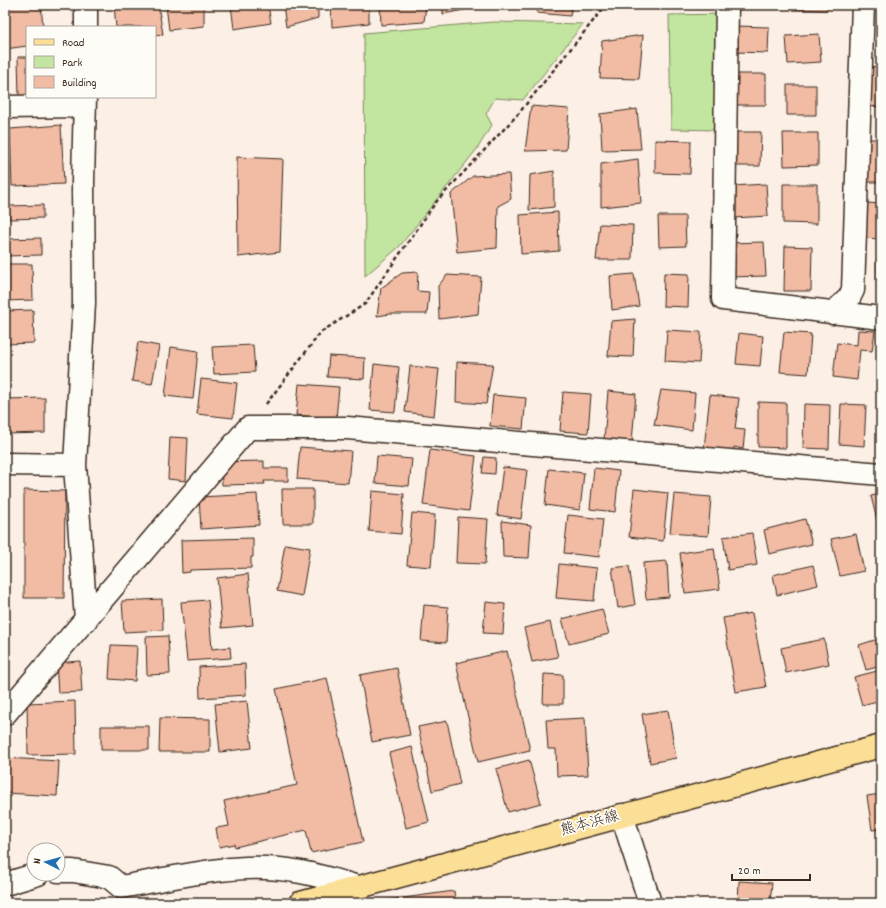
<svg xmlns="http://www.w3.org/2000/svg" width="886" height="908" viewBox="0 0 886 908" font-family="Dekko,'Klee One',sans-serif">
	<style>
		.green { fill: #c2e59f; stroke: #7e885e }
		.building { fill: #f1bba4; stroke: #3b2a1e }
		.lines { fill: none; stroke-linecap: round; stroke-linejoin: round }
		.minor-casing { stroke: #3b2a1e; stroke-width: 25 }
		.major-casing { stroke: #3b2a1e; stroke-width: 25 }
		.path { stroke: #3b2a1e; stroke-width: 2.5; stroke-dasharray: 4 3; stroke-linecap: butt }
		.minor { stroke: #fdfcf7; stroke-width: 22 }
		.major { stroke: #fbdf96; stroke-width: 22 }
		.labels { text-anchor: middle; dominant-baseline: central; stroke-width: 3.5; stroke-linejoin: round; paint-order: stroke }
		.street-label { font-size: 15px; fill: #3b2a1e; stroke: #fdfcf7 }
	</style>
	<rect width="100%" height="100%" fill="#fbefe6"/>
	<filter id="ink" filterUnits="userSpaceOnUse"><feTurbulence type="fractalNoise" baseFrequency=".025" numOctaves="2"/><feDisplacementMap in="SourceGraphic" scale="8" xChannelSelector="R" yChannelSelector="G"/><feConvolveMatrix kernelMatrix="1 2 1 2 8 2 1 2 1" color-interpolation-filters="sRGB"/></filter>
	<g filter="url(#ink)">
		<path class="green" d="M722 14 718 130 671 129 669 15Z
			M493 22 583 24 523 100 495 98 486 114 492 125 477 149 399 247 365 276 364 33Z"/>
		<path class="building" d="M5 5H41L43 27H27V46L5 49Z
			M114 5H158L163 34 155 35V27H116Z
			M166 5H204V26L169 30Z
			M231 5H268L271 23 234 29Z
			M283 5H318V18L286 27Z
			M331 5H369V23L332 27Z
			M380 5H426L424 22 381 25Z
			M443 5H480V7L443 14Z
			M538 5H572L570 16 537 13Z
			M610 5H648V6L610 7Z
			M794 5H827V10L794 9Z
			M736 26 769 27 768 53 735 52Z
			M819 34 821 62 788 64 786 36Z
			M643 35 639 79 600 78 602 41Z
			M18 57H27V97H19Z
			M869 66 881 67V107L866 106Z
			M731 74H766V105H732Z
			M787 85H816V115H787Z
			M531 106 569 109 566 150 525 151Z
			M637 109 641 149 602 150 600 114Z
			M61 125 64 184 12 186 10 129Z
			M734 132H761L760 166H734Z
			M783 133H818V165L784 166Z
			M861 139H881V182H861Z
			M655 140 691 141 690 174 655 173Z
			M237 157 283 159 280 252 238 257Z
			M638 159 641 203 601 207V164Z
			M554 171V207L529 210 530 175Z
			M509 174 511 199 498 206 497 248 457 252 451 194 473 176Z
			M766 184 768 216 733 218 732 186Z
			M783 184H817V224L783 223Z
			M867 203 881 204V239L864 238Z
			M43 205V218L9 219V206Z
			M558 212 559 251 521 254 520 215Z
			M658 216H685L686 246 659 247Z
			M600 224 633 225 632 260H596Z
			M41 238V255L5 256V239Z
			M764 242 766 276 728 277 727 243Z
			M785 246 812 247 811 291H784Z
			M877 259H881V294H878Z
			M5 264H32L33 300 5 301Z
			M418 272 417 291 429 292 427 314H390L377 316 381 288 402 273Z
			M664 273 689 274 688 307 663 306Z
			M634 274 639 306 612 310 610 276Z
			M447 275 481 277 478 314 439 319 438 286Z
			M33 310 34 343 5 344V311Z
			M635 319 633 357 608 356 611 321Z
			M667 330 701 332 699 363 665 361Z
			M858 330 875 331 872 351 860 350 857 380 833 377 837 343 857 345Z
			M784 332 811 334 808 374 780 372Z
			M739 333 763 336 760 366 736 364Z
			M138 342 159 346 152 384 132 381Z
			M253 345 255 372 214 374 212 347Z
			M171 347 198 351 193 399 165 396Z
			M329 356 365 358 364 379 327 377Z
			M457 362 493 364 486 404 456 402Z
			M374 364 399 367 395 412 370 410Z
			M410 366 439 369 434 416 405 412Z
			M201 379 237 383 233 418 197 414Z
			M299 384 339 387 336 419 296 415Z
			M661 390 695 393 692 430 654 425Z
			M608 391 636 394 632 442 604 440Z
			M563 392 591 394 588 433 560 431Z
			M493 395 526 398 523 429 490 426Z
			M710 395 739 398 735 429 745 430 743 449 734 447 733 452 704 448Z
			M45 398V433L5 434V399Z
			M758 402 786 403V448L758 447Z
			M804 404 830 405 829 449 803 448Z
			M841 404 866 405 864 446 839 444Z
			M170 437 188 438 186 481 168 479Z
			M300 447 351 451 348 483 297 479Z
			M430 450 476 456 469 511 423 505Z
			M377 456 412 459 409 486 375 483Z
			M484 457 496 458 495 474 482 473Z
			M264 461V468H288V481H264L265 484 222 485 221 462Z
			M503 467 527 470 521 519 497 515Z
			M594 468 619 471 615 512 590 509Z
			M549 469 584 473 580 510 545 505Z
			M282 489H313V524H283Z
			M634 489 668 493 663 541 629 537Z
			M24 490 65 491 64 598H24Z
			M372 491 404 494 401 534 369 531Z
			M257 494 259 525 201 529 199 497Z
			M674 494 711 497 708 536 670 533Z
			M881 494V537L871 496Z
			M412 513 435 515 431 567 407 565Z
			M568 515 603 519 599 557 564 553Z
			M458 517 488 519 485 564 456 563Z
			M805 519 812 544 769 554 764 530Z
			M502 521 531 525 529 558 503 557Z
			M752 533 757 565 728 570 723 537Z
			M856 534 864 571 840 576 831 539Z
			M253 538V557H251V568L190 570V572L182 573 181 540Z
			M285 544 310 548 302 596 277 591Z
			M714 548 720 589 685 593 680 553Z
			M667 561 669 597 646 599 643 563Z
			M559 564 597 568 594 601 556 598Z
			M813 565 818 585 777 595 773 575Z
			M629 566 635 605 618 608 612 568Z
			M248 574 253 625 222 628 217 578Z
			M162 599 163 630 124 632 122 601Z
			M208 600 212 649 230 647 231 658 187 661 181 602Z
			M486 602 505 604 503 634 483 633Z
			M424 605 448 607 446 643 421 641Z
			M602 609 609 634 569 644 562 619Z
			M752 613 766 687 736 692 723 618Z
			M550 622 558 657 532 662 524 628Z
			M168 636 170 674 147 675 146 637Z
			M881 638V666L866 670 859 645Z
			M824 639 829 664 786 673 781 648Z
			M111 645 137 646 135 681 109 679Z
			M507 651 530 750 478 762 456 663Z
			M80 661 82 692 58 693 56 663Z
			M245 664 246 695 200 698 199 667Z
			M397 668 410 735 372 742 360 675Z
			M881 670V700L862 705 854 677Z
			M544 674 563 675V704H543Z
			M327 678 363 842 311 853 306 830 235 847 234 844 219 847 216 828 229 826 224 801 297 785 276 689Z
			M75 701 76 754 28 755 27 703Z
			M247 701 252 748 220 752 215 704Z
			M668 710 676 758 650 763 642 714Z
			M160 718 210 719V752H159Z
			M585 718 588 775 557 776 556 749H548L546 720Z
			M447 721 460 784 432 791 418 727Z
			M101 726H149V750H101Z
			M412 747 429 822 406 828 389 753Z
			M5 758 59 761 57 796 5 793Z
			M529 760 541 803 508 812 496 769Z
			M881 794V829L872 830 867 796Z
			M739 881 772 883 770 903H738Z
			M454 891 456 903H367Z"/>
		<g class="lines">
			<defs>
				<path id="minor" d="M727 5 723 299 881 318
					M86 27V5
					M85 97 83 182 84 303 75 465 86 620
					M5 107 84 106
					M833 313 849 298 853 290 863 5
					M5 464 75 465
					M5 714 248 428H347L881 474
					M622 815 650 903
					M58 871H73L109 877 121 887C167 879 220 866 266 868 298 869 328 878 358 887
					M5 884 38 874"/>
				<path id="major" d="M300 903 881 746"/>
			</defs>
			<use href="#minor" class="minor-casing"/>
			<use href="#major" class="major-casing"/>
			<path class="path" d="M266 404 321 332 365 304 436 202 519 113 606 5"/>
			<use href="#minor" class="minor"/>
			<use href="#major" class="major"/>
		</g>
	</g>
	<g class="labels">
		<g class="street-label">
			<text transform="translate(590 824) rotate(-15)">熊本浜線</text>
		</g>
	</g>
	<rect width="886" height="908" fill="none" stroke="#fdfcf7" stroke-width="20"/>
	<rect x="10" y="10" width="866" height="888" fill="none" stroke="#3b2a1e" stroke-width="1.5" filter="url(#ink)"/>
	<rect x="26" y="26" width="130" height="72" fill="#fdfcf7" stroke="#afa8a0"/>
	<rect x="34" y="39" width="20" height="6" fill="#fbdf96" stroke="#afa8a0"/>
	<text x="62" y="46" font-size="12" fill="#3b2a1e">Road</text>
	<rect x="34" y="56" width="20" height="12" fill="#c2e59f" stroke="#afa8a0"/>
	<text x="62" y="66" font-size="12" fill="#3b2a1e">Park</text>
	<rect x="34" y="76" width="20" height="12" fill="#f1bba4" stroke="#afa8a0"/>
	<text x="62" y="86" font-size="12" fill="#3b2a1e">Building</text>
	<g transform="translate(46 862) rotate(276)"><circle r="19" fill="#fdfcf7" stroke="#afa8a0"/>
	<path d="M0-3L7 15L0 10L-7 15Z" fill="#1f6fb2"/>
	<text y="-6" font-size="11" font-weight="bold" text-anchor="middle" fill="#3b2a1e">N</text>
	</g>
	<path d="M732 874v6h78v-6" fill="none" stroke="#3b2a1e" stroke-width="2"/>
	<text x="738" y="874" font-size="12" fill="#3b2a1e" stroke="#fdfcf7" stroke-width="3" paint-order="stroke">20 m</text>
</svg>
